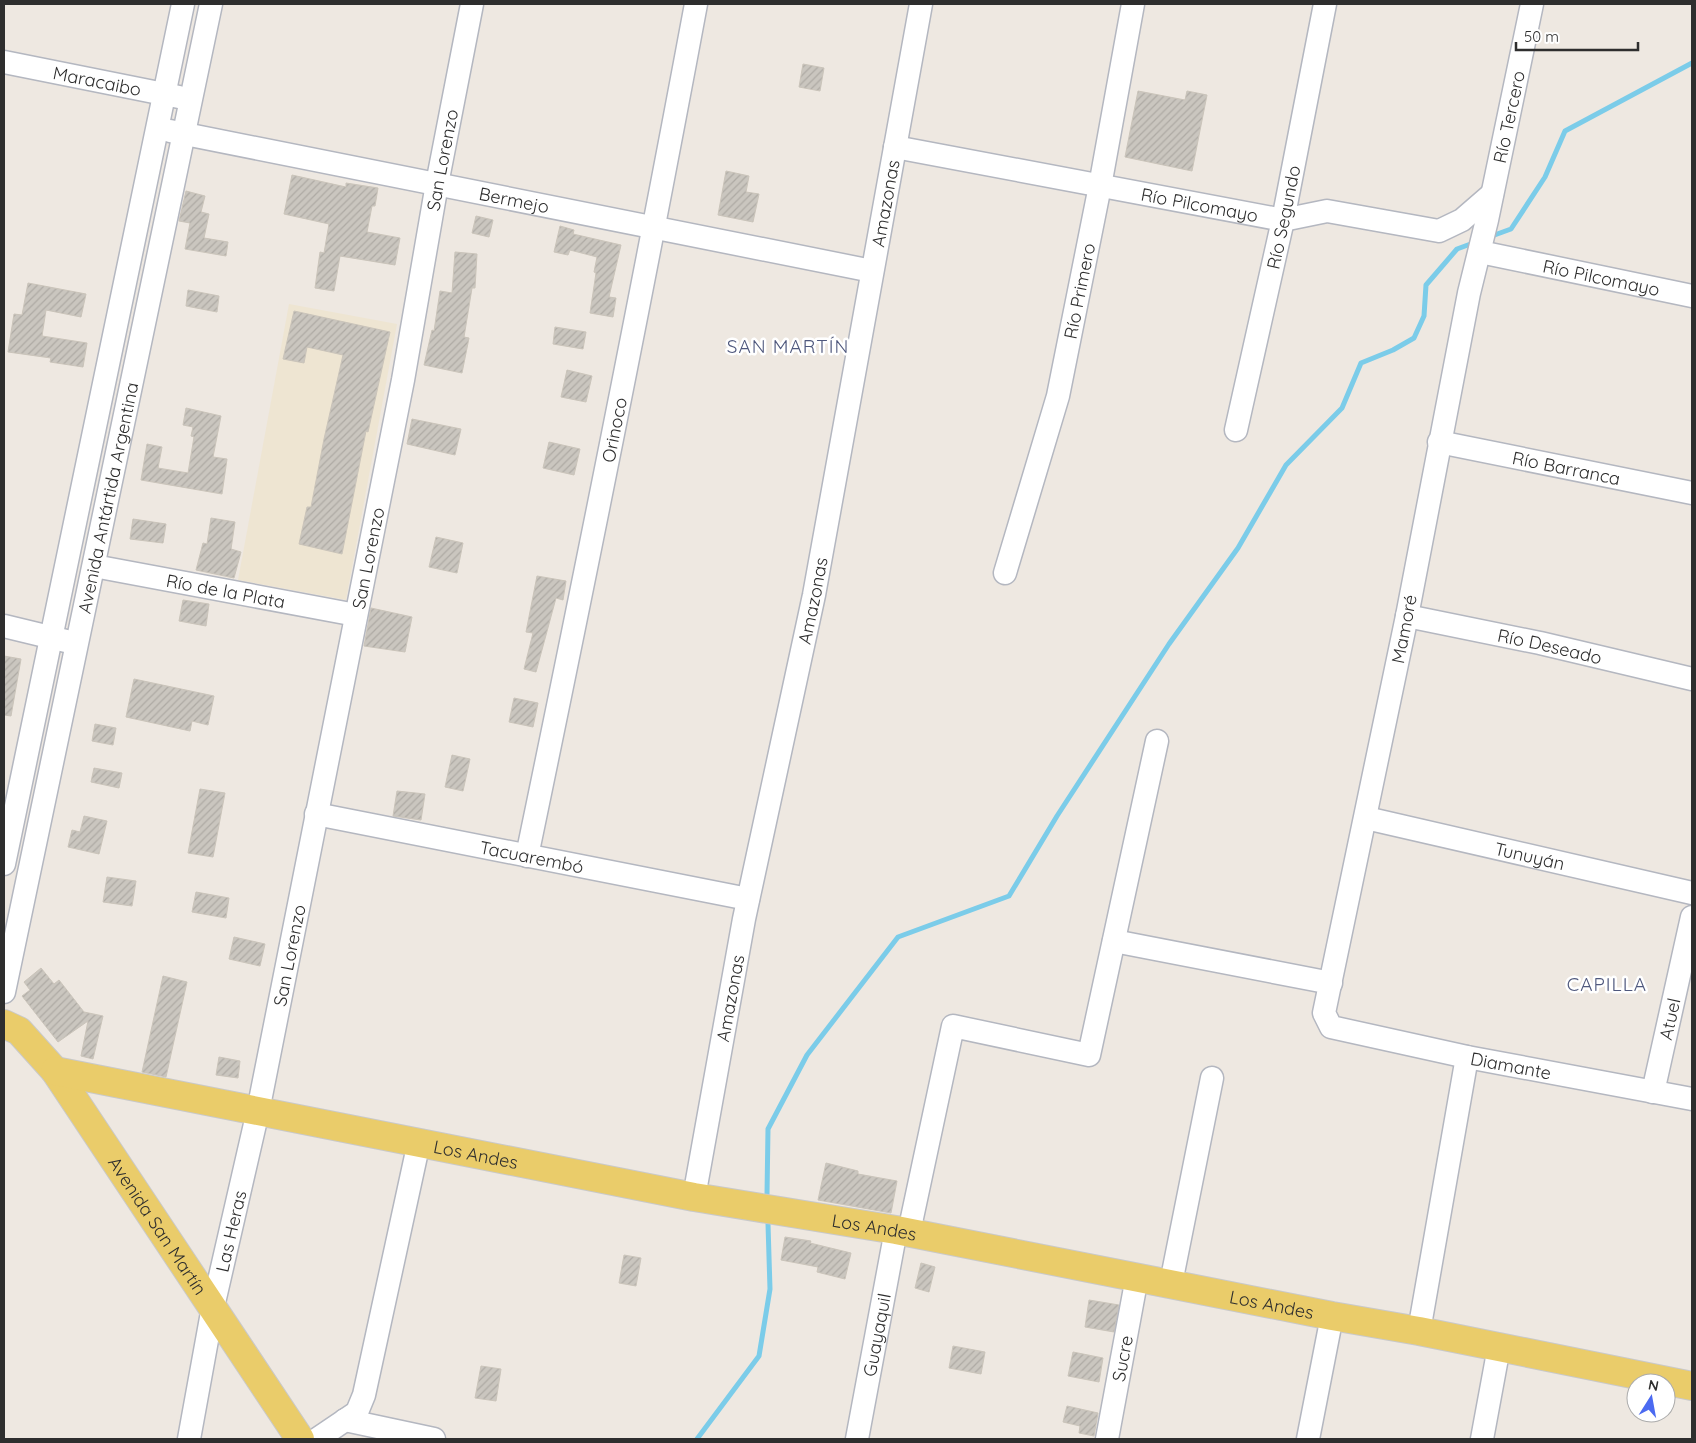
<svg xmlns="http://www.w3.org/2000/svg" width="1696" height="1443" viewBox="0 0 1696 1443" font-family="Quicksand,sans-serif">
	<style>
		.education { fill: #eee5d2 }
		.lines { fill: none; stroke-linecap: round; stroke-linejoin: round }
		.stream { stroke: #7bcce9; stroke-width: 5 }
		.building { fill: url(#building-hatch); stroke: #cac4ba }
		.minor-casing { stroke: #b4b7c0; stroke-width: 25 }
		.major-casing { stroke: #c9c9c9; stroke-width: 30 }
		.minor { stroke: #fff; stroke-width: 22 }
		.major { stroke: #eacc6a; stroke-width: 28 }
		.labels { text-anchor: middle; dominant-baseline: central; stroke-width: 5; stroke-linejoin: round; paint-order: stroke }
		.street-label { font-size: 18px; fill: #2e2e2e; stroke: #fff }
		.neighbourhood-label { font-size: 19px; letter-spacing: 1px; fill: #4f587d; stroke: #fff }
	</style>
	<defs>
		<pattern id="building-hatch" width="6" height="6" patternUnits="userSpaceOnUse" patternTransform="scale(1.25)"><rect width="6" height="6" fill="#cac6bf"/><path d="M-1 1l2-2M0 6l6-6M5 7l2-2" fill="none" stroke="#aeaaa4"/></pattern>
	</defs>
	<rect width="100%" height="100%" fill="#eee8e1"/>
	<path class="education" d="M289 304 397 324 346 600 238 580Z"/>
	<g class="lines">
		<path class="stream" d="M1489 237 1511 229 1545 177 1565 131 1692 63
			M767 1194 768 1129 807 1055 898 937 1009 896 1057 816 1169 644 1238 548 1286 465 1342 408 1361 363 1393 350 1414 338 1424 316 1426 285 1457 249 1476 242
			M697 1439 759 1356 770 1289 768 1224"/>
	</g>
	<path class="building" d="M803 64 824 68 820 91 799 87Z
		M1138 91 1185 100 1187 91 1207 95 1192 171 1125 157Z
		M726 171 749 176 746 192 759 194 753 222 718 215Z
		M292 175 346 187V183L378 188 375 206H372L367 232 400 238 395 265 340 256 334 291 315 288 320 252 324 253 329 224 284 214Z
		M186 191 205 196 201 212 209 214 204 238 228 242 226 256 185 249 190 223 179 221Z
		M476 216 493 220 489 237 472 233Z
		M560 226 574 230 573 234 621 245 609 297 616 298 613 317 590 313 596 273 594 272 597 257 570 250 568 255 554 252Z
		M455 252 477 254 475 288H472L464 337 469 338 462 373 424 365 432 330 434 331 440 291 452 293Z
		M28 283 86 294 81 317 46 310 42 336 87 343 83 367 50 362 51 358 8 352 14 314 22 315Z
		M188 290 219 296 217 312 186 306Z
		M294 311 390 332 368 432 366 431 342 554 299 544 307 507H311L324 439 343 355 307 347 304 363 283 359Z
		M555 327 586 332 583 349 553 344Z
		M567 370 592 376 586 402 561 397Z
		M186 408 221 416 213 457 227 459 222 494 141 480 147 444 162 447 158 468 188 473 194 437 191 436 193 427 183 425Z
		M412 419 461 429 455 455 407 444Z
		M549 442 580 449 574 475 543 468Z
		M211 518 235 522 231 549 241 552 234 578 196 570 203 543 207 544Z
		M133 519 166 524 163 543 130 539Z
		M436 537 463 543 457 573 429 567Z
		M537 576 566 581 563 600 556 598 536 672 524 669 533 633 526 632Z
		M183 600 209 604 206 626 179 621Z
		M371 608 412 617 405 652 364 646Z
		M4 656 21 659 11 716 4 715Z
		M134 679 214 696 208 725 192 721 190 731 126 717Z
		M514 698 538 703 533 727 509 722Z
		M95 724 116 728 113 745 92 741Z
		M452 755 470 759 463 791 445 787Z
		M94 768 122 773 119 788 91 782Z
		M200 789 225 793 213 857 188 853Z
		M397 791 425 794 421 820 393 816Z
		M84 816 107 821 99 854 68 847 72 830 80 832Z
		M107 877 136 881 132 906 103 902Z
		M196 892 229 898 226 918 192 912Z
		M234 937 265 944 260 966 229 959Z
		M41 968 54 984 59 980 84 1012 103 1016 93 1059 81 1056 88 1021 58 1042 22 996 30 990 24 982Z
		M163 976 187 982 166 1077 142 1072Z
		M219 1057 240 1061 238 1078 216 1075Z
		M826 1163 858 1171V1174L897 1181 891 1213 818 1200Z
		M785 1237 811 1241 810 1243 851 1253 845 1279 817 1272 818 1267 781 1260Z
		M624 1255 641 1258 636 1286 619 1283Z
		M921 1263 935 1267 929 1292 915 1288Z
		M1089 1300 1119 1305 1114 1332 1085 1327Z
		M953 1346 985 1352 981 1374 949 1368Z
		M1073 1352 1103 1358 1099 1382 1068 1376Z
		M481 1366 501 1369 496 1401 475 1398Z
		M1067 1406 1098 1413 1094 1436 1079 1433 1080 1426 1063 1422Z"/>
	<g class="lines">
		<defs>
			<g id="minor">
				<path id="s1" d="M1532 4 1487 220 1469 293 1407 616 1324 1013 1331 1027 1467 1057 1692 1099"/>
				<path id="s2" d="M4 62 179 97"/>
				<path id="s3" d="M170 131 872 271"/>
				<path id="s4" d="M895 147 1283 220 1327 211 1439 231 1462 220 1492 194"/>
				<path id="s5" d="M1480 252 1692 296"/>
				<path id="s6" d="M1236 430 1283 220 1325 4"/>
				<path id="s7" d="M1439 442 1692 493"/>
				<path id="s8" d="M94 566 356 615"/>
				<path id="s9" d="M1005 573 1058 396 1100 186 1133 4"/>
				<path id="s10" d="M1407 616 1540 643 1692 679"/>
				<path d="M4 626 66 641"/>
				<path id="s11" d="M316 814 748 899"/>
				<path id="s12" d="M1366 818 1692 893"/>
				<path id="s13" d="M527 856C586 572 643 289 696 4"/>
				<path d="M4 864 183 4"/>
				<path d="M1114 941 1331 983"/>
				<path id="s14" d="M4 992 211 4"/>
				<path id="s15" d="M1653 1092 1692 917"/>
				<path id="s16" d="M694 1197 744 919 814 595 921 4"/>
				<path d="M909 1232 953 1026 1089 1055 1157 741"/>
				<path d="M1171 1283 1212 1078"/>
				<path d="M1419 1331 1467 1057"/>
				<path d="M345 1420 434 1439"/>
				<path id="s17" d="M189 1439 213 1307 258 1111 403 380 437 184 472 4"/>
				<path d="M317 1439 357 1412 364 1395 419 1142"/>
				<path id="s18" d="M857 1439 896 1230"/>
				<path id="s19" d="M1107 1439 1137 1277"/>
				<path d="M1308 1439 1332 1316"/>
				<path d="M1482 1439 1499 1347"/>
			</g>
			<g id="major">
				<path id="s20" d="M4 1024 19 1031 55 1071 300 1439"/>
				<path id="s21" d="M55 1071 694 1197 896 1230 1332 1316 1419 1331 1692 1386"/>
			</g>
		</defs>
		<use href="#minor" class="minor-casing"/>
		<use href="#major" class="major-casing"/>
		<use href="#minor" class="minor"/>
		<use href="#major" class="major"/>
	</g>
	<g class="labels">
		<g class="street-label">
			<text stroke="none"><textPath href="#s2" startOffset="95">Maracaibo</textPath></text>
			<text transform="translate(1509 117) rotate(-78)">Río Tercero</text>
			<text stroke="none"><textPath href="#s17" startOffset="1304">San Lorenzo</textPath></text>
			<text stroke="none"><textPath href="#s3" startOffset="351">Bermejo</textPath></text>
			<text stroke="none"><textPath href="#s16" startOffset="1012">Amazonas</textPath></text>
			<text stroke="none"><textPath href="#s4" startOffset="310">Río Pilcomayo</textPath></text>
			<text stroke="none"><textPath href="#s6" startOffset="218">Río Segundo</textPath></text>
			<text stroke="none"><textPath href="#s5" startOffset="124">Río Pilcomayo</textPath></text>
			<text stroke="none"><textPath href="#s9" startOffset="292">Río Primero</textPath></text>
			<text stroke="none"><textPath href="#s13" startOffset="435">Orinoco</textPath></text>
			<text stroke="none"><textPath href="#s7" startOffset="130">Río Barranca</textPath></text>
			<text stroke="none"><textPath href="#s14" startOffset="505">Avenida Antártida Argentina</textPath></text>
			<text stroke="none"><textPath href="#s17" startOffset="899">San Lorenzo</textPath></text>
			<text stroke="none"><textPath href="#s8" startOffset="134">Río de la Plata</textPath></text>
			<text stroke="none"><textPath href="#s16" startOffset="608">Amazonas</textPath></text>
			<text transform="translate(1404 629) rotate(-79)">Mamoré</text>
			<text stroke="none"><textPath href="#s10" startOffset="146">Río Deseado</textPath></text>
			<text stroke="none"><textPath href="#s12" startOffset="168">Tunuyán</textPath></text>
			<text stroke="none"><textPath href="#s11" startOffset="220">Tacuarembó</textPath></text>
			<text stroke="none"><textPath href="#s17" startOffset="494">San Lorenzo</textPath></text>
			<text stroke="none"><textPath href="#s16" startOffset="202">Amazonas</textPath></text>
			<text stroke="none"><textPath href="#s15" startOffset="75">Atuel</textPath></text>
			<text stroke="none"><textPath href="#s1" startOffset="1230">Diamante</textPath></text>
			<text stroke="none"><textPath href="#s21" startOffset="429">Los Andes</textPath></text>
			<text stroke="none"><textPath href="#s20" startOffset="256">Avenida San Martín</textPath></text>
			<text stroke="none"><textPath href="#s21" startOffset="834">Los Andes</textPath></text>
			<text stroke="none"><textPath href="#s17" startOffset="212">Las Heras</textPath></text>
			<text stroke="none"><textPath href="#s21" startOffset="1239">Los Andes</textPath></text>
			<text stroke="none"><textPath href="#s18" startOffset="106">Guayaquil</textPath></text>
			<text stroke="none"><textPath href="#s19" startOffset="82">Sucre</textPath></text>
		</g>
		<g class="neighbourhood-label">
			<text x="788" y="346">SAN MARTÍN</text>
			<text x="1607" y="984">CAPILLA</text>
		</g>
	</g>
	<rect width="1696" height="1443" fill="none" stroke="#2e2e2e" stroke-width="10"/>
	<g transform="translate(1651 1398) rotate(11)"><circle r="24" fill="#ffffff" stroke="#ababab"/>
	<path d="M0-4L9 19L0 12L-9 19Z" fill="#4b6af1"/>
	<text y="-8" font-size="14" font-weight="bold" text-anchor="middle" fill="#2e2e2e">N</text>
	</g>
	<path d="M1516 42v8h122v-8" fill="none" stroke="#2e2e2e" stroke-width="2.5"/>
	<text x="1524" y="42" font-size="15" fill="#2e2e2e" stroke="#ffffff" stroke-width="4" paint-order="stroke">50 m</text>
</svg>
